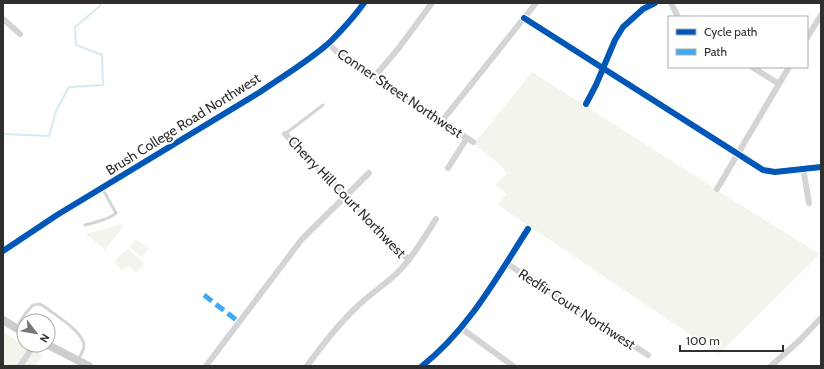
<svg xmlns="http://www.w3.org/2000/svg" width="824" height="369" viewBox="0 0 824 369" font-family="Cabin,sans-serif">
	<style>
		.green { fill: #f1f5ec }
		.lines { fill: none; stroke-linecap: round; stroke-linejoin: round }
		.stream { stroke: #d8e9f2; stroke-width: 2 }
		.service { stroke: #d4d4d4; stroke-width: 3 }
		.minor { stroke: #d4d4d4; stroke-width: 6 }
		.tertiary { stroke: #d4d4d4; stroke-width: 7 }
		.secondary { stroke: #cdcdcd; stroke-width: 8 }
		.quiet { stroke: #3fa9f5; stroke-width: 5; stroke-dasharray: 10 5; stroke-linecap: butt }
		.cycleway-casing { stroke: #fff; stroke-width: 8 }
		.cycleway { stroke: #0057b8; stroke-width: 6 }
		.labels { text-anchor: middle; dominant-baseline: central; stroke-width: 4; stroke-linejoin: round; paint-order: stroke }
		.street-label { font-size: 14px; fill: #2f2f2f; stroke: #fff }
	</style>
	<rect width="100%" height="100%" fill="#fff"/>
	<path class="green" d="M532 72 750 211 820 254 719 354 498 205 507 194 495 185 507 173 499 164 474 144Z
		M121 224 123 227 105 250 86 234Z
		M136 239 149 249 142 257 129 247Z
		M128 249 145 263 137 273 128 266 122 270 116 265V259Z
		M3 332 24 345 43 354 36 366H3Z"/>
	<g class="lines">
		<path class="stream" d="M3 134 49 136 56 111 69 87 103 85 102 55 76 45 75 27 100 6 101 3"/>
		<path class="service" d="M285 134 323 105
			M85 225C95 222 109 220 116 213L102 188
			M16 328 25 314 33 305 40 304 45 307C55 315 84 332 84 346 84 350 80 356 78 360"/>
		<path class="minor" d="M671 3 678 17
			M524 18 763 170 775 172 821 167
			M3 19 20 34
			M807 38 821 15
			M328 43 336 51 473 142
			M752 67 779 84
			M375 76 398 49 432 3
			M586 104 596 85 615 40 623 27 643 9 655 3
			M442 121 536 3
			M285 134 409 260
			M448 168 467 138
			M803 168 809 203
			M717 189 789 67
			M506 263 648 355
			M461 328 513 366
			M20 366 34 345
			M206 366 302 239 369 173
			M307 366C324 343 340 322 361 303 374 291 389 282 401 269 415 254 425 236 436 219
			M422 366C468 330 497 277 528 229
			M771 366 800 340 821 318"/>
		<path class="tertiary" d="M3 251 57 215 260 92C283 76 309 61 330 42 342 30 354 17 364 3"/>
		<path class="secondary" d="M3 320 24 333
			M48 345 89 366"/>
		<path class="quiet" d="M204 295 239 322"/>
		<defs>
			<path id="cycleway" d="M524 18 763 170 775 172 821 167
				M586 104 596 85 615 40 623 27 643 9 655 3
				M3 251 57 215 260 92C283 76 309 61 330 42 342 30 354 17 364 3
				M422 366C468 330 497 277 528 229"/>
		</defs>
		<use href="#cycleway" class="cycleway-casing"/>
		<use href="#cycleway" class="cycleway"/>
	</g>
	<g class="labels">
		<g class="street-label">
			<text transform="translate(400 93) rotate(34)">Conner Street Northwest</text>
			<text transform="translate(183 124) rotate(-32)">Brush College Road Northwest</text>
			<text transform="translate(347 197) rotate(46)">Cherry Hill Court Northwest</text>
			<text transform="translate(577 309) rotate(33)">Redfir Court Northwest</text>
		</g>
	</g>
	<rect width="824" height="369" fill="none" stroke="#2f2f2f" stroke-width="8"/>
	<rect x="668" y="16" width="140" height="52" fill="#ffffff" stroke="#acacac"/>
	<rect x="676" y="29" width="20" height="6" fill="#0057b8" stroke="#acacac"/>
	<text x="704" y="36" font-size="12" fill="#2f2f2f">Cycle path</text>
	<rect x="676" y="49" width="20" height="6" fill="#3fa9f5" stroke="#acacac"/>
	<text x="704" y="56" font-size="12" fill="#2f2f2f">Path</text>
	<g transform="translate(36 333) rotate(121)"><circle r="19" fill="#ffffff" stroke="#acacac"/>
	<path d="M0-3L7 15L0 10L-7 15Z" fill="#787878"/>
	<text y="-6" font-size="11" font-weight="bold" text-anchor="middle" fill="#2f2f2f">N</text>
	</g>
	<path d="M680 345v6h103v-6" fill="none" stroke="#2f2f2f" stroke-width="2"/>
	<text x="686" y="345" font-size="12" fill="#2f2f2f" stroke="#ffffff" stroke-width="3" paint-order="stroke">100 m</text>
</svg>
